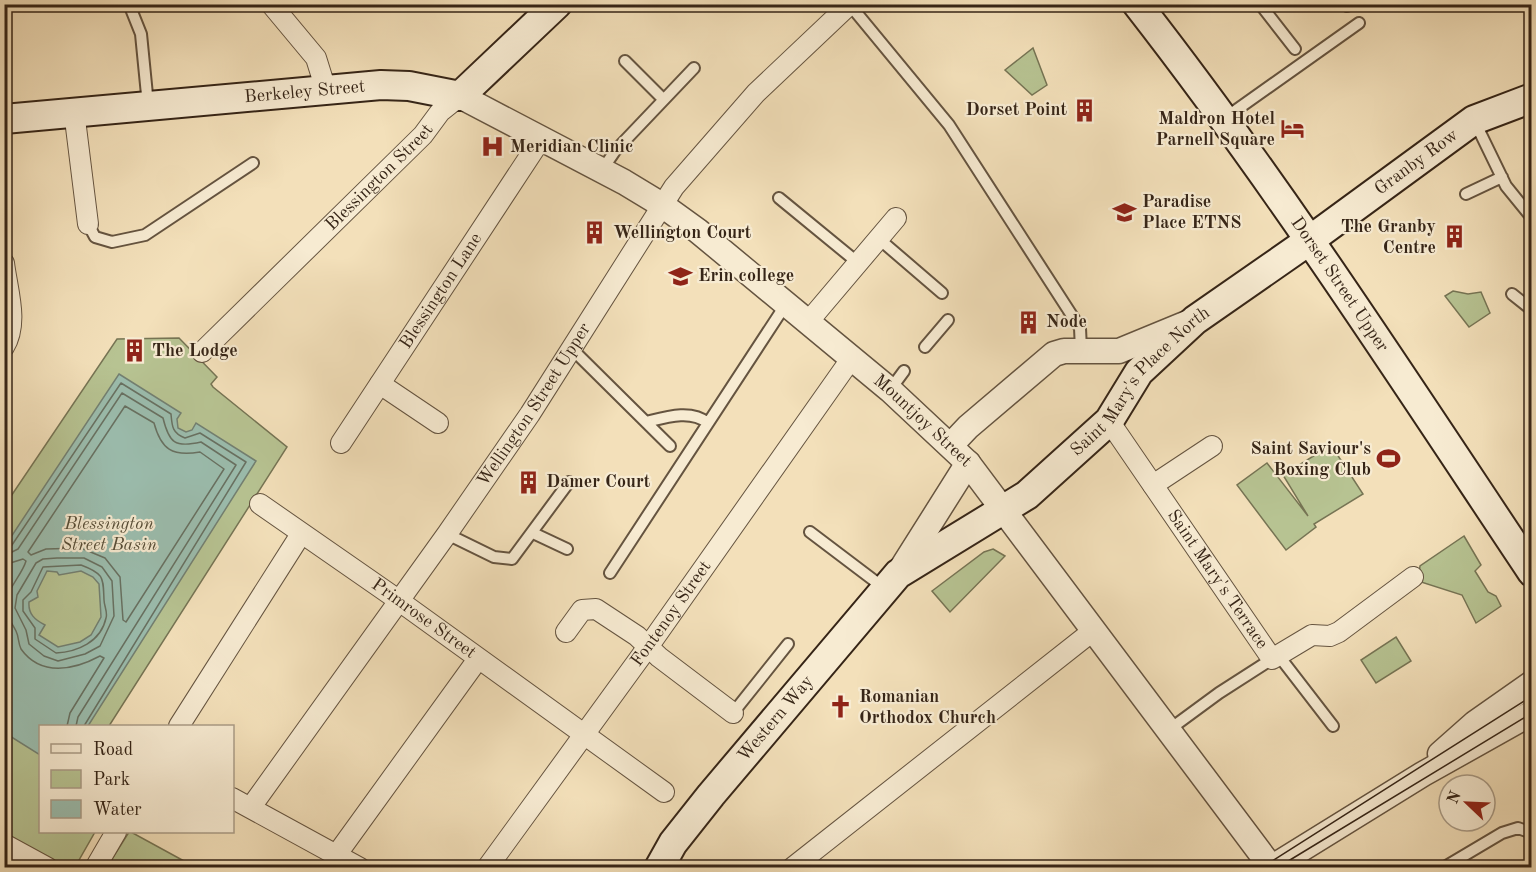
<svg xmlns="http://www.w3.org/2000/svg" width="1536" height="872" viewBox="0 0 1536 872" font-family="'Old Standard TT',serif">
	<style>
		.green { fill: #b7c392; stroke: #767454; stroke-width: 1.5 }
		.water { fill: #9bbdae; stroke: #738072; stroke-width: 1.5; fill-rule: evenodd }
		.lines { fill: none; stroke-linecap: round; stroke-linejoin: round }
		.shore { stroke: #687162; stroke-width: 1.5 }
		.service-casing { stroke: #655440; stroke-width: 14 }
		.minor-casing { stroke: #655440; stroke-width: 22 }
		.tertiary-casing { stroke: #655440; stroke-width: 27 }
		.secondary-casing { stroke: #362517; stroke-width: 32 }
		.service { stroke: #f7ebd2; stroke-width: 10 }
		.minor { stroke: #f7ebd2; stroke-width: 20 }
		.tertiary { stroke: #f7ebd2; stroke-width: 24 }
		.secondary { stroke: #f7ebd2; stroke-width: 28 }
		.tram { stroke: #362517; stroke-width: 1.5 }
		.labels { text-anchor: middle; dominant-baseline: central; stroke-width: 4.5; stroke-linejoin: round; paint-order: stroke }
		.street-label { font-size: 18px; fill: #362517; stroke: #f7ebd2 }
		.poi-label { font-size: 18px; font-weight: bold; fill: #362517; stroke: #f7ebd2; text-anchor: start }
		.park-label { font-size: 18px; font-style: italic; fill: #564c36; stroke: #f7ebd2 }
	</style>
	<rect width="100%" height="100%" fill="#f3e0ba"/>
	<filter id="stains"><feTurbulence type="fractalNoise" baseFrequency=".00333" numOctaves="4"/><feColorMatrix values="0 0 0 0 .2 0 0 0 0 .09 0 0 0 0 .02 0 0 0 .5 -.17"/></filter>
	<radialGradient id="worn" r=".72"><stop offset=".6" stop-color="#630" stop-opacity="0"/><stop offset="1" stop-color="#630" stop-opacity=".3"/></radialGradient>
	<path class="green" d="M1033 48 1047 85 1032 95 1005 70Z
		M1453 291 1468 294 1481 292 1490 313 1469 327 1445 296Z
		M179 338 217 377 211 384 213 387 287 447 109 726H40V832H95L75 867H61L5 835V505L117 339Z
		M1331 445 1363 494 1314 524 1316 527 1286 550 1237 485 1267 463 1308 516 1283 475Z
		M1464 536 1481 565 1475 571 1488 592 1496 596 1501 606 1476 623 1462 595 1418 581 1420 566Z
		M993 549 1005 556 950 612 932 591 984 552Z
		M1396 637 1411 661 1376 683 1361 660Z
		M129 832H131L195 867H107Z"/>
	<path class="water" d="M119 374 181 413 177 419 178 428 186 432 192 430 196 423 256 461 88 726H40V755L5 733V546ZM47 571 57 572 59 575 81 571 93 577 99 584 101 617 91 635 80 642 58 647 39 635 45 625C35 620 28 614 29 602L38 597 37 591Z"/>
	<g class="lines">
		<path class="shore" d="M125 406 154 423C161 449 172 457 200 452L224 469 126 622 123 620 120 577 105 558 81 548 46 549 31 555 28 552Z
			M4 548 12 545 121 383 171 414C172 426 172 433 185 438L200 433 246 462 84 726
			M4 556 18 549 122 393 163 418C169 443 175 448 201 442L236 465 78 717 76 726
			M57 558H84L102 567 112 581 114 616 100 646 85 654 58 661 44 656 29 644 26 630 15 608 17 595 36 563 43 559Z
			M4 565 23 559 26 561C22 575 8 587 6 602 5 615 11 621 16 631 19 637 18 643 21 649 41 677 74 670 100 656L104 658 70 713 67 726
			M81 565C105 574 103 578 104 600 104 605 108 613 106 618 101 642 77 652 56 653L35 639V628L23 611V600L31 592 43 567Z"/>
		<defs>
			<path id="service" d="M129 4 141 34 148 105
				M1260 4 1295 49
				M1346 4 1347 6
				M850 5 949 125 1080 328 1081 350
				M625 61 663 99
				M1225 118 1359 23
				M1474 120 1506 186 1532 218
				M602 170 615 151 694 68
				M1466 194 1502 177
				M779 198 857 262
				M88 224 95 237 112 242 145 235 253 163
				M878 238 942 293
				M1512 294 1532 310
				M925 347 948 320
				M571 348 670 446
				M890 390 904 371
				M646 422C666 417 691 409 708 423
				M810 532 884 588
				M533 533 567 549
				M447 534 494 557 512 559 569 482
				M610 573 786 304
				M1279 656 1333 726
				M733 713 788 644
				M1170 729 1219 693 1272 659
				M1443 868 1502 833 1518 828 1532 833"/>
			<g id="minor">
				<path d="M271 4 316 58 326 90"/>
				<path d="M74 111 88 224"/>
				<path d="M4 263C7 289 19 323 4 347"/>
				<path d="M808 322 896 218"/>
				<path id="s1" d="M202 352 423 135 440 112 460 96"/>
				<path d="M380 384 438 423"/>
				<path id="s2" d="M1109 421 1272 659 1312 635 1330 636 1339 632 1413 577"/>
				<path id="s3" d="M341 443 541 139"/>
				<path d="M1153 485 1212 446"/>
				<path id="s4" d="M260 504 391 595 664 792"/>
				<path d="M566 632 582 610 596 609 637 636 659 657 733 713"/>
				<path d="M179 726 301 534"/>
				<path d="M232 798 360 868"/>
				<path id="s5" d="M251 807 447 534 530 414 674 187 756 93 850 4"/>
				<path d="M4 844 48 868"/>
				<path d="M337 854 478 659"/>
				<path d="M95 868 116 832"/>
				<path id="s6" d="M487 868 655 637 851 359"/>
				<path d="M792 868 1094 630"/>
			</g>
			<g id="tertiary">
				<path id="s7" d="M460 96 624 182 662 205 698 231 890 390 968 463 1271 867"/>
				<path d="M951 445 968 427 1054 354 1064 351H1119L1187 323"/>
				<path d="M898 574 968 463"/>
				<path d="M1440 754 1475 723 1532 683"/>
				<path d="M1271 868 1423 774 1532 713"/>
			</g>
			<g id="secondary">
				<path id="s8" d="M1137 4C1279 186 1404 380 1532 572"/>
				<path id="s9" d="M4 119 381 85 409 86 460 96 557 4"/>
				<path id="s10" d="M659 868 673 843 711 795 898 574 1027 495 1109 421 1139 372 1195 320 1310 240 1474 120 1532 98"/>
			</g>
		</defs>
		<use href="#service" class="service-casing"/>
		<use href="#minor" class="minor-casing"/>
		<use href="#tertiary" class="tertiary-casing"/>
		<use href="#secondary" class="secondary-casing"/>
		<use href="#service" class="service"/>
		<use href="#minor" class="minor"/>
		<use href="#tertiary" class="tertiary"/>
		<use href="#secondary" class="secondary"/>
		<path class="tram" d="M1285 863 1532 713
			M1261 868 1532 696"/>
	</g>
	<defs>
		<symbol id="building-bare" viewBox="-9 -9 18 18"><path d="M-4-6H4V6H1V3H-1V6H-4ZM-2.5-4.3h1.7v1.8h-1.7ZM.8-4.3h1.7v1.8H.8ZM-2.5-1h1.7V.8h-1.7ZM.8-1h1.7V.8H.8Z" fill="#8f2418" stroke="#f7ebd2" stroke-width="2.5" paint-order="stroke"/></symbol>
		<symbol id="hotel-bare" viewBox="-9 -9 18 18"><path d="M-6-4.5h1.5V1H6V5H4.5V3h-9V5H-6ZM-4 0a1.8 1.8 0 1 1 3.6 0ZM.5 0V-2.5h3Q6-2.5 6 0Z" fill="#8f2418" stroke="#f7ebd2" stroke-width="2.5" paint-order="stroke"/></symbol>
		<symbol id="hospital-bare" viewBox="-9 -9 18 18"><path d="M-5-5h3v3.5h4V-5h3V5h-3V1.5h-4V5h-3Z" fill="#8f2418" stroke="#f7ebd2" stroke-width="2.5" paint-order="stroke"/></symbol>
		<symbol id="school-bare" viewBox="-9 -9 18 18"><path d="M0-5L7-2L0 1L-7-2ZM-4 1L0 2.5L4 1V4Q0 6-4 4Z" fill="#8f2418" stroke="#f7ebd2" stroke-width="2.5" paint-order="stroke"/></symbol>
		<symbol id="university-bare" viewBox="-9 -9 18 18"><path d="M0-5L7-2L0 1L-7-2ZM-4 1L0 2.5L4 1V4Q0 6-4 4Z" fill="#8f2418" stroke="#f7ebd2" stroke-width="2.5" paint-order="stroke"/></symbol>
		<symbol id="stadium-bare" viewBox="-9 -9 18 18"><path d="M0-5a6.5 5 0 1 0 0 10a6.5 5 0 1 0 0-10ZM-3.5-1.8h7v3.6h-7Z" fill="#8f2418" stroke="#f7ebd2" stroke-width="2.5" paint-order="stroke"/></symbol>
		<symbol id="church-bare" viewBox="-9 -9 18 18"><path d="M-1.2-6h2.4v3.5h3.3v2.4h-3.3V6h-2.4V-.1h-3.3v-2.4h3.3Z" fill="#8f2418" stroke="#f7ebd2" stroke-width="2.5" paint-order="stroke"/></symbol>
	</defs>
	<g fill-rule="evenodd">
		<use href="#building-bare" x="1068" y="94" width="33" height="33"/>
		<use href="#hotel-bare" x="1276" y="112" width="33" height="33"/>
		<use href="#hospital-bare" x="476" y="130" width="33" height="33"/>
		<use href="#school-bare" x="1108" y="196" width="33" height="33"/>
		<use href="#building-bare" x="578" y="216" width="33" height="33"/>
		<use href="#building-bare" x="1438" y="220" width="33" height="33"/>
		<use href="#university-bare" x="664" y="260" width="33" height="33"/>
		<use href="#building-bare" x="1012" y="306" width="33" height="33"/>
		<use href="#building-bare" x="118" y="334" width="33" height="33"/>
		<use href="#stadium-bare" x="1372" y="442" width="33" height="33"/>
		<use href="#building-bare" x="512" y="466" width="33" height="33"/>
		<use href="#church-bare" x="824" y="690" width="33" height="33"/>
	</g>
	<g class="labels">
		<g class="street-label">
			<text stroke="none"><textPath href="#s9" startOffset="302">Berkeley Street</textPath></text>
			<text stroke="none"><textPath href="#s10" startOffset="1047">Granby Row</textPath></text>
			<text stroke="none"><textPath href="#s1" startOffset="249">Blessington Street</textPath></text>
			<text stroke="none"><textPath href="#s8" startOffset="346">Dorset Street Upper</textPath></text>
			<text stroke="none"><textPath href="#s3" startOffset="182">Blessington Lane</textPath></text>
			<text stroke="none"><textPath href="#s10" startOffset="692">Saint Mary's Place North</textPath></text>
			<text stroke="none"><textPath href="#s5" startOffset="492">Wellington Street Upper</textPath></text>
			<text stroke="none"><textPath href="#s7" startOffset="568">Mountjoy Street</textPath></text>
			<text stroke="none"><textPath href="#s2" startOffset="192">Saint Mary's Terrace</textPath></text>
			<text stroke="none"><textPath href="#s6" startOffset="314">Fontenoy Street</textPath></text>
			<text stroke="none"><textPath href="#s4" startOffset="200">Primrose Street</textPath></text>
			<text stroke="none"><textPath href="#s10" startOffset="190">Western Way</textPath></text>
		</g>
		<g class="poi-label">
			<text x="1067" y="110" text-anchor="end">Dorset Point</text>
			<text x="1275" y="119" text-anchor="end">Maldron Hotel<tspan x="1275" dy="21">Parnell Square</tspan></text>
			<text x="510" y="147">Meridian Clinic</text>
			<text x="1142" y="202">Paradise<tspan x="1142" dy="21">Place ETNS</tspan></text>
			<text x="1436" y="227" text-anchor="end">The Granby<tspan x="1436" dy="21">Centre</tspan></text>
			<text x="613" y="233">Wellington Court</text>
			<text x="698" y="276">Erin college</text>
			<text x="1046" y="322">Node</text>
			<text x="152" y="351">The Lodge</text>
			<text x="1371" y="449" text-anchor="end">Saint Saviour's<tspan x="1371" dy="21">Boxing Club</tspan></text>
			<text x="546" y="482">Damer Court</text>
			<text x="859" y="697">Romanian<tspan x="859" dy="21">Orthodox Church</tspan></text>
		</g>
		<g class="park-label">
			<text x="109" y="524">Blessington<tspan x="109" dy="21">Street Basin</tspan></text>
		</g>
	</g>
	<rect width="1536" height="872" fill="none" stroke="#f3e0ba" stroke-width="24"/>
	<rect x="6" y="6" width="1524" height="860" fill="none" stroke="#362517" stroke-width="3"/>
	<rect x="12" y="12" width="1512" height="848" fill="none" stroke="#362517" stroke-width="1.5"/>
	<rect x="39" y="725" width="195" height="108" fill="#f7ebd2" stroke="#aa9c87" stroke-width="1.5"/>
	<rect x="51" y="744" width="30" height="9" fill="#f7ebd2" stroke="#aa9c87" stroke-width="1.5"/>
	<text x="93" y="755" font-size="18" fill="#362517">Road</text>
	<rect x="51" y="770" width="30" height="18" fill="#b7c392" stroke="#aa9c87" stroke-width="1.5"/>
	<text x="93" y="785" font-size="18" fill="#362517">Park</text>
	<rect x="51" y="800" width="30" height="18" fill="#9bbdae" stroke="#aa9c87" stroke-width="1.5"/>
	<text x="93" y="815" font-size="18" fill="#362517">Water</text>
	<g transform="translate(1467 803) rotate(293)"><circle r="28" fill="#f7ebd2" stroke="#aa9c87" stroke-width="1.5"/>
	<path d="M0-4.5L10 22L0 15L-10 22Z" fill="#8f2418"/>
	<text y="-9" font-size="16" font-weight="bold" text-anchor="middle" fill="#362517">N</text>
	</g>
	<rect width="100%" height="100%" filter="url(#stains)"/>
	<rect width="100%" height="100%" fill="url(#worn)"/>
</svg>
